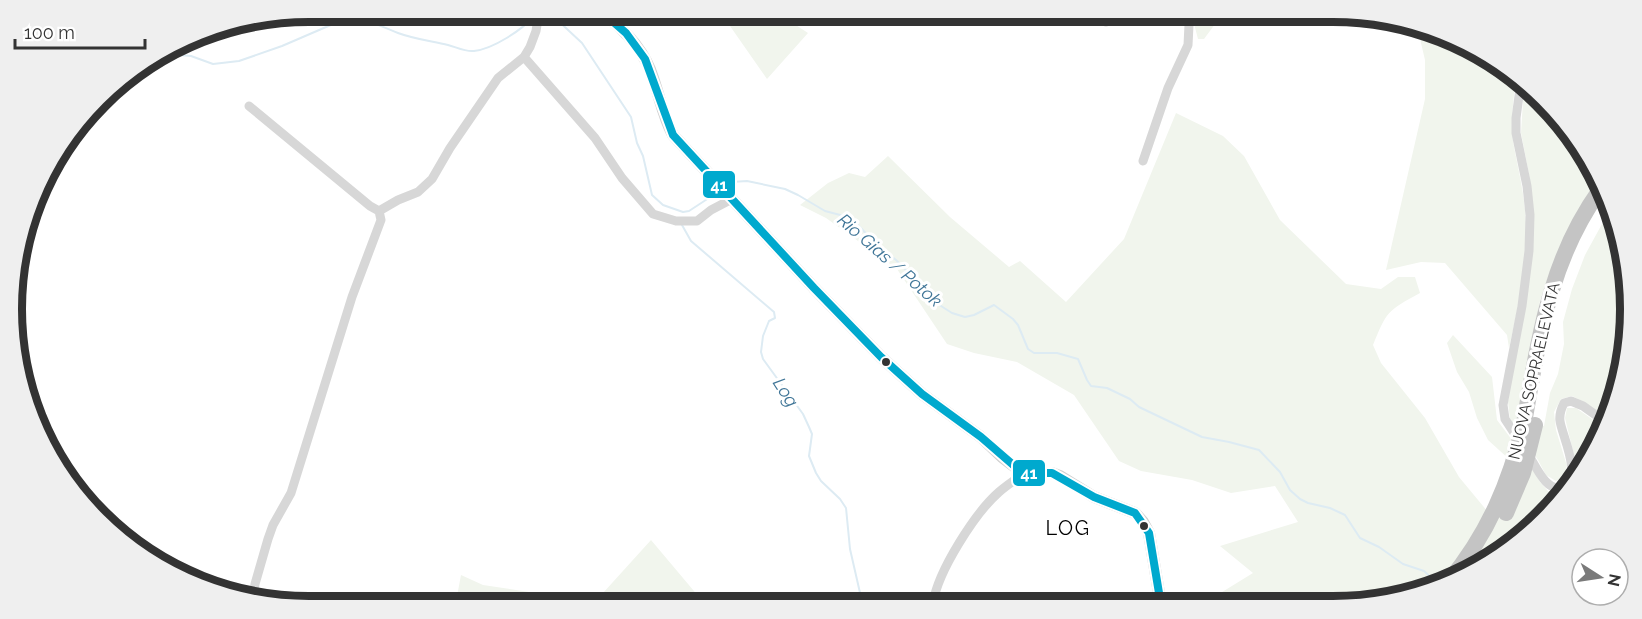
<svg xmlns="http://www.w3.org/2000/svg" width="1642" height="619" viewBox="0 0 1642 619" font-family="Raleway,sans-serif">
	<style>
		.green { fill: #f1f5ed }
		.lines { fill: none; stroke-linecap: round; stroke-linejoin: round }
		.stream { stroke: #ddebf3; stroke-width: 2 }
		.street { stroke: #d7d7d7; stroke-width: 9 }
		.secondary { stroke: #d0d0d0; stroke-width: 12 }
		.highway { stroke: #c4c4c4; stroke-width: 16 }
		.highway-bridge { stroke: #c4c4c4; stroke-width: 16 }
		.bus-1-casing { stroke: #fff; stroke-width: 12 }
		.bus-1 { stroke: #00a9ce; stroke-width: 8 }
		.bus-dot { fill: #333; stroke: #fff; stroke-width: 2 }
		.labels { text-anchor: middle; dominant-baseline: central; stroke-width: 6; stroke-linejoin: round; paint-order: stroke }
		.street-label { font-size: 16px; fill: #333; stroke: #fff }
		.water-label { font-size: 18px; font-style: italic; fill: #3f7597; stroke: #fff }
		.quarter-label { font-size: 20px; letter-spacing: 1.5px; fill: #000; stroke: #fff }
		.rim { fill: none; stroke: #333; stroke-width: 8 }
		.line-badge { stroke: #fff; stroke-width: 2 }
		.badge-label { font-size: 16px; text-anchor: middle; font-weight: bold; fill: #fff }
	</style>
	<rect width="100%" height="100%" fill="#fff"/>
	<path class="green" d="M745 12H776L808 33 767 79 730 26Z
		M1191 12H1224L1204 39H1198Z
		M1417 26 1516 77C1514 98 1510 120 1513 141 1517 164 1523 187 1525 210 1529 255 1519 304 1509 348L1507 335 1445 263 1421 262 1386 270 1425 99V60Z
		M1524 85 1590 161 1598 182 1549 274 1540 301 1517 422 1544 426 1550 393 1558 374 1564 344 1563 322 1572 289 1585 255 1608 213 1627 271 1620 387 1606 417 1584 402 1572 396 1561 399 1554 412 1556 430 1567 466 1563 478 1556 481 1546 475 1538 460 1510 419 1508 402 1534 217 1529 174 1521 133Z
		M1176 113 1223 136 1244 156 1280 220 1346 284 1381 289 1398 277H1415L1420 293C1387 311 1387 311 1373 345L1381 363 1425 418 1459 477 1488 512 1510 460 1488 440 1477 418 1469 392 1457 372 1447 343 1453 335 1492 377 1497 420 1531 465 1540 482 1548 491 1561 494 1568 488 1529 533 1464 576 1372 604H1357L1346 599 1327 605H1201L1253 573 1220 546 1298 522 1275 486 1231 493 1192 480 1141 471 1119 461 1074 395 1017 362 974 353 947 344 897 269 826 218 800 205 828 183 849 173 865 177 888 156 950 217 1009 267 1020 261 1066 302 1124 239Z
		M1567 408H1576L1602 426 1580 474 1571 485 1574 455 1565 418Z
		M651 540 699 597 684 598 677 606H600L603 593Z
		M461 575 483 585 529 592 527 606 455 607Z"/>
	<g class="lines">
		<path class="stream" d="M543 14 553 16 582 43 631 117 637 143 643 156 652 195 663 205 683 212 689 211 718 192
			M168 54 191 56 213 64 239 61 282 46 340 21C362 16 378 25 398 33 414 39 431 41 448 45 456 47 465 52 474 51 493 49 522 30 534 16
			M726 188 731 182 747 181 785 189 798 195 825 211 844 216 856 223 877 245 896 260 917 281 930 299 952 313 965 317 974 315 994 305 1013 319 1018 325 1028 349 1034 353H1057L1078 359 1087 380 1091 386 1107 388 1130 399 1139 407 1202 437 1229 442 1259 450 1280 472 1290 490 1300 499 1308 503 1330 508 1345 515 1360 538 1379 547 1403 564 1424 571 1438 584
			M682 225 691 241 774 312 775 318 769 321 763 336 761 352 763 359 803 414 809 427 812 434 809 456 816 473 821 481 840 499 846 508 850 549 863 606"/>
		<path class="street" d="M1102 12 1106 22
			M524 57 595 138 622 178 653 214 676 221H697L711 210 732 199
			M249 106 370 206 379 211
			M1143 161 1168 88 1188 45 1189 25 1186 12
			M379 211 398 200 418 192 432 179 450 148 498 78 524 57 530 47 536 31 538 19 536 12
			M1520 442 1505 419 1503 405 1522 306 1529 251 1530 215 1527 186 1516 133V118L1521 81
			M1528 454C1535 464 1546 493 1562 487 1584 478 1562 436 1560 421 1559 414 1561 409 1564 403L1571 401 1583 406 1604 421
			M253 600 255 584 268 539 273 525 291 493 352 297 381 220 379 211
			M936 605 933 603C938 571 975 513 999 492 1007 485 1016 479 1025 473"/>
		<path class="secondary" d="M602 12C624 29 645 51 653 78 660 98 663 116 673 135L814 288 881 357 922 394 981 437 1002 457 1019 470 1025 473H1052L1060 476 1094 497 1135 513 1143 522 1149 533 1161 605"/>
		<path class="highway" d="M1524 423C1539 339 1549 261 1600 190"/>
		<path class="highway-bridge" d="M1506 513 1523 473 1535 425
			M1449 581C1488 534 1510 482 1524 423"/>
		<defs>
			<path id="bus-1" d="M602 12 626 33 645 59 673 135 814 288 881 357 922 394 981 437 1019 470 1025 473H1052L1094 497 1135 513 1149 533 1161 605"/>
		</defs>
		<use href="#bus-1" class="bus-1-casing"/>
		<use href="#bus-1" class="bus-1"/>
	</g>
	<g class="bus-dot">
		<circle cx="886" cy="362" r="5"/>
		<circle cx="1144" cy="526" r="5"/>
	</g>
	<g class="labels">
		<g class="street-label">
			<text transform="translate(1534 371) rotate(-77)">NUOVA SOPRAELEVATA</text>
		</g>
		<g class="water-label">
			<text transform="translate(890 260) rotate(41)">Rio Gias / Potok</text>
			<text transform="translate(786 392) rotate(57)">Log</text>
		</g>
		<g class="quarter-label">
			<text x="1068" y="528">LOG</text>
		</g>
	</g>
	<path d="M0 0H1642V619H0ZM309 22H1333A287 287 0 0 1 1620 309V309A287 287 0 0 1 1333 596H309A287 287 0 0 1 22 309V309A287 287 0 0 1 309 22Z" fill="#efefef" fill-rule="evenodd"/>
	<path class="rim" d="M309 22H1333A287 287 0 0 1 1620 309V309A287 287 0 0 1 1333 596H309A287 287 0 0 1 22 309V309A287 287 0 0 1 309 22Z"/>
	<g class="line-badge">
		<rect x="702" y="170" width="34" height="29" rx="6" fill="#00a9ce"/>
		<rect x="1012" y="459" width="34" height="28" rx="6" fill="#00a9ce"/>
	</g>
	<g class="badge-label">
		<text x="719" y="191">41</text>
		<text x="1029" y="479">41</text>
	</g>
	<g transform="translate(1600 577) rotate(102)"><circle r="28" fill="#ffffff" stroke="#adadad" stroke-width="1.5"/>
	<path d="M0-4.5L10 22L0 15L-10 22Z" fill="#7a7a7a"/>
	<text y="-9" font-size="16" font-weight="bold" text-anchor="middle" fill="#333333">N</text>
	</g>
	<path d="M15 39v9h130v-9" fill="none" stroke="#333333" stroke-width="3"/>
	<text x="24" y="39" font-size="18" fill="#333333" stroke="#ffffff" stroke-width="4.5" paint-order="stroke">100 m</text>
</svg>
